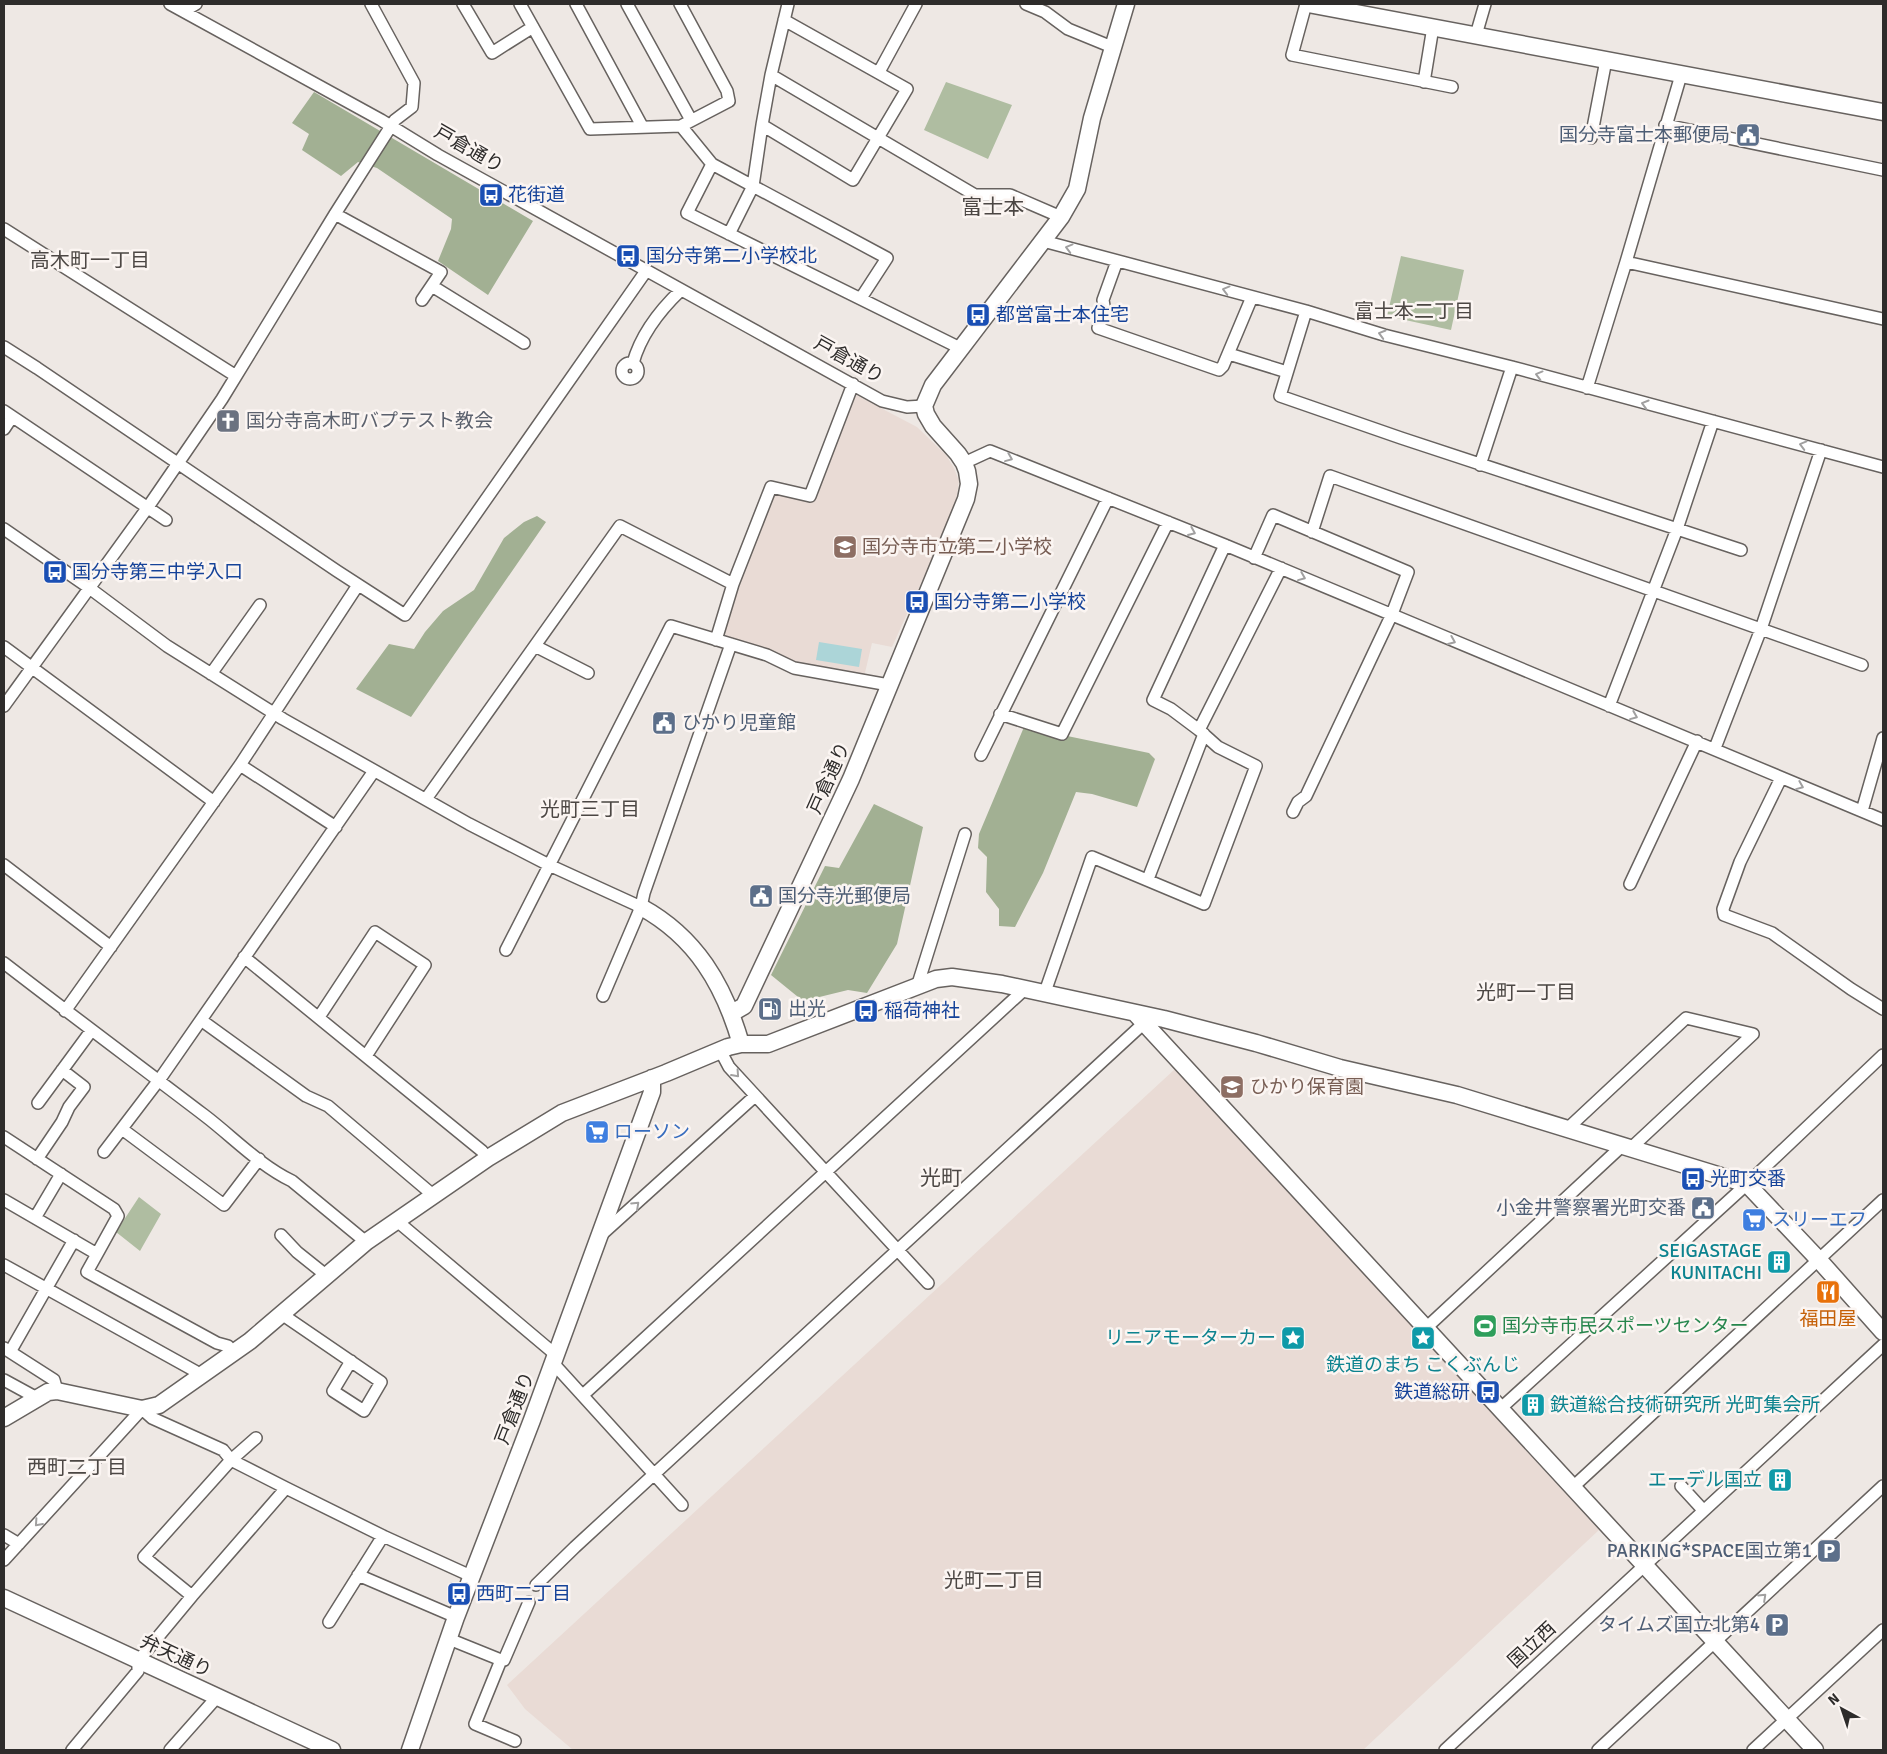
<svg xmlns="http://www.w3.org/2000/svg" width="1887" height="1754" viewBox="0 0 1887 1754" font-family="Signika,'Noto Sans JP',sans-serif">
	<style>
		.built { fill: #e9dbd5 }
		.green { fill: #afbda1 }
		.forest { fill: #a2b093 }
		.water { fill: #acd5d8 }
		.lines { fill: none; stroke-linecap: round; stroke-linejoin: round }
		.street-casing { stroke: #67625f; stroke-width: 14 }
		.secondary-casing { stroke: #67625f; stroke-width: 19 }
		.street { stroke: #fff; stroke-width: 11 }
		.secondary { stroke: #fff; stroke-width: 16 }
		.oneway { stroke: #a1a0a0 }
		.labels { text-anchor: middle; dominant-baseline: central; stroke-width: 5; stroke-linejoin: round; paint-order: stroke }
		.service-label { font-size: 19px; fill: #4e5e75; stroke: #fbf5f2; text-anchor: end }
		.street-label { font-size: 19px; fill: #2e2c2b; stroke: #fbf5f2 }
		.transit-label { font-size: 19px; fill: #164399; stroke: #fbf5f2; text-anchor: start }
		.worship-label { font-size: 19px; fill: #5b616d; stroke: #fbf5f2; text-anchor: start }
		.education-label { font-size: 19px; fill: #785e54; stroke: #fbf5f2; text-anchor: start }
		.shop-label { font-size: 19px; fill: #366cbe; stroke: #fbf5f2; text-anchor: start }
		.culture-label { font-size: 19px; fill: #0d838f; stroke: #fbf5f2; text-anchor: end }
		.food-label { font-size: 19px; fill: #c56008; stroke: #fbf5f2 }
		.leisure-label { font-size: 19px; fill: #27864d; stroke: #fbf5f2; text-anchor: start }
		.neighbourhood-label { font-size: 20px; fill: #4c4744; stroke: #fbf5f2 }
		.quarter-label { font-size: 21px; fill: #4c4744; stroke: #fbf5f2 }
	</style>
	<rect width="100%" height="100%" fill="#eee8e4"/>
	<path class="built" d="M856 395 917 427 946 455 954 468 959 481 955 508 892 647 872 643 864 677 794 662 722 634 773 492 813 502Z
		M1175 1069 1599 1530 1363 1750H573L525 1709 507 1685Z"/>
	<path class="green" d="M946 82 1012 105 988 159 924 130Z
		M1401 256 1464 270 1451 330 1387 316Z
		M139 1197 161 1214 140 1251 116 1232Z"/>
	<path class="forest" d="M314 92 533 221 488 295 438 261 451 229 452 219 377 168 358 162 341 176 302 150 309 134 292 123Z
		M537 516 546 522 411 717 356 689 389 644 414 649 425 632 443 611 474 590 504 538 524 522Z
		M1024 727 1149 753 1155 759 1137 807 1092 794 1076 792 1043 873 1015 927 999 926V909L986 892 987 857 978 848 979 834Z
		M874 804 923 827 897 944 867 993 848 990 803 1001 771 975 825 866 839 868Z"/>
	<path class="water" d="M819 642 862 649 859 667 816 660Z"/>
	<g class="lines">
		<defs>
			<path id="street" d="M170 4 381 120 438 155 882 401 907 407 924 406
				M463 4 492 53 533 27
				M520 4 590 129 681 126 729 101 727 91 680 4
				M576 4 642 126
				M627 4 691 120
				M1026 4 1045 12 1068 29 1112 47
				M1306 4 1292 55 1452 87
				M184 11 196 4
				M1476 35 1485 4
				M879 72 916 4
				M771 75 975 195H1010L1061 217
				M1424 82 1433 27
				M762 125 853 180 907 89 784 20
				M1665 125 1883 170
				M681 126 712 164 887 258 861 298
				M1591 138 1606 60
				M712 164 687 213 960 348
				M335 214 441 272 422 300
				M4 229 236 376
				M729 234 753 186 762 125 771 75 788 4
				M1043 241 1306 311 1384 335 1512 367 1883 467
				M1117 261 1103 300 1105 312 1098 328 1219 370 1223 366 1252 297
				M1626 262 1883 319
				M432 286 524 343
				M1306 311 1280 396 1401 438 1741 550
				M4 347 37 368 337 571 405 615 646 271
				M1229 354 1287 372
				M622 371a8 8 0 1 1 16 0a8 8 0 1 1-16 0Z
				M633 363C641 334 659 311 681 290
				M1587 388 1626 262 1681 75
				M4 411 166 520
				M4 429 12 417
				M964 463 990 451 1225 545 1883 820
				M1480 465 1512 367
				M4 529 88 587 167 646 283 719 469 824 549 865 641 907
				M1312 532 1330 476 1862 665
				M1254 558 1273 515 1408 572 1392 614 1306 796 1298 802 1293 812
				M716 640 733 584 771 487 810 496 853 384
				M535 646 588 673
				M4 647 214 802
				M211 674 260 605
				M4 706 148 507 222 399 335 214 391 126 395 120 412 107 414 83 371 4
				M1609 706 1677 529 1713 421
				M1000 714 1062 734 1168 522
				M1199 730 1281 568
				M1715 748 1761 629 1821 450
				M981 755 1108 498
				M240 765 336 827
				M1781 778 1740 862 1723 909 1724 915 1772 933 1851 989 1883 1009
				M426 799 620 526 733 584
				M1862 811 1883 738
				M4 865 111 947
				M1148 879 1204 734
				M1630 884 1697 741
				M506 950 671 626 767 655 794 668 889 685
				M244 957 482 1151 488 1158
				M4 963C70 1014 137 1064 204 1115 233 1137 259 1165 292 1181L366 1242
				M917 987 965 834
				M1045 992 1092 857 1204 904 1256 766 1218 747 1199 730 1171 709 1153 700 1225 545
				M603 996 641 907 644 893 731 644
				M65 1011 240 765 358 585
				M319 1017 375 932 425 965 366 1056
				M201 1020 306 1096 328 1106 433 1195
				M720 1050 729 1067 928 1283
				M38 1103 91 1031
				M122 1129 224 1205 259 1159
				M1566 1130 1686 1018 1753 1034 1631 1148
				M4 1137 114 1209 118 1216 97 1254 4 1200
				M104 1152 162 1076 374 771
				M37 1159 62 1122 69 1107 84 1087 62 1070
				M35 1218 61 1174
				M397 1221 556 1355
				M281 1235 297 1252 327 1276
				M600 1236 755 1096
				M97 1254 87 1272 217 1343 228 1346 234 1354
				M4 1265 195 1371 199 1377
				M283 1315 381 1382 364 1411 333 1391 351 1361
				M1426 1328 1623 1145
				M4 1348 54 1380 57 1391
				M10 1352 74 1240
				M553 1363 682 1505
				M4 1380 37 1398
				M583 1395 1026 988
				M1500 1409 1747 1184 1883 1055
				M1681 1486 1703 1510
				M1573 1487 1883 1200
				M4 1535 19 1544
				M4 1560 142 1409 152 1418 223 1450 231 1460 286 1488 383 1536 471 1576
				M358 1575 456 1617
				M536 1585 575 1547 1144 1023
				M192 1596 144 1557 231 1460 256 1438
				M329 1622 383 1536
				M449 1639 501 1660 475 1724 515 1741
				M501 1660H504L529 1602
				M72 1750 138 1671V1661L192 1596 286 1488
				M170 1750 217 1697
				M1445 1750 1883 1345
				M1598 1750 1883 1486
				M1753 1750 1883 1630"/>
			<path id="secondary" d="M1308 4 1883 112
				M641 907C696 937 724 985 741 1044
				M732 1013 744 1006 851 779 966 499 969 484 967 471 964 463 958 454 933 426 926 414 924 406 933 385 1061 217 1077 189 1092 118 1126 4
				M1135 1013 1815 1750
				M4 1418 48 1392 57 1391 142 1409 159 1405 250 1341 366 1242 488 1158 562 1113 666 1073 728 1047 741 1044H768L936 979 952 977 1002 984 1164 1019 1256 1043 1340 1068 1457 1095 1747 1184 1819 1260 1883 1332
				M4 1598 332 1750
				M410 1750 456 1617 532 1420 652 1092V1078"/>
		</defs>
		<use href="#street" class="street-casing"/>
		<use href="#secondary" class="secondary-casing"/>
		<use href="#street" class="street"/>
		<use href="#secondary" class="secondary"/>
	</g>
	<defs><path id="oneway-chevron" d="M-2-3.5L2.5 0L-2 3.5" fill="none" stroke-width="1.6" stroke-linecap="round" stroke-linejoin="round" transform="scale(1.25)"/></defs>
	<g class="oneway">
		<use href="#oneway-chevron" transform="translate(1069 248) rotate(-165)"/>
		<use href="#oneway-chevron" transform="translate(1226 290) rotate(-165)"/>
		<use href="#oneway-chevron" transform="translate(1382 334) rotate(-164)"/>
		<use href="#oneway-chevron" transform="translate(1539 375) rotate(-165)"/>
		<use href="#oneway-chevron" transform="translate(1645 404) rotate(-164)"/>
		<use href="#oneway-chevron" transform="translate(1803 445) rotate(-165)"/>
		<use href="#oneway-chevron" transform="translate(1009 458) rotate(22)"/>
		<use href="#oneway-chevron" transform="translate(1192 532) rotate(23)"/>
		<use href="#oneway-chevron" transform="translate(1302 577) rotate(22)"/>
		<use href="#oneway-chevron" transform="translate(1452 641) rotate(23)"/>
		<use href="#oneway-chevron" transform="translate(1634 716) rotate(22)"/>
		<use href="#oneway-chevron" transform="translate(1800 786) rotate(22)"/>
		<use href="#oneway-chevron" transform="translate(736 1074) rotate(48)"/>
		<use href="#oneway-chevron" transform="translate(636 1205) rotate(-43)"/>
		<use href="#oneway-chevron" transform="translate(38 1523) rotate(132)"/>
		<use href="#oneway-chevron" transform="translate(1763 1597) rotate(-43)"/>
	</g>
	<defs>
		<symbol id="civic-square" viewBox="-11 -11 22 22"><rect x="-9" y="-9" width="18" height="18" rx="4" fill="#5c6f8a" stroke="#fbf5f2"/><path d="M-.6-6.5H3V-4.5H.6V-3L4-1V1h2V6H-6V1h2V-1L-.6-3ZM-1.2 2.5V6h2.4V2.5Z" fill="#fff"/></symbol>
		<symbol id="bus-square" viewBox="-11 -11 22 22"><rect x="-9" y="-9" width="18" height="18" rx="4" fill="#1a4fb4" stroke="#fbf5f2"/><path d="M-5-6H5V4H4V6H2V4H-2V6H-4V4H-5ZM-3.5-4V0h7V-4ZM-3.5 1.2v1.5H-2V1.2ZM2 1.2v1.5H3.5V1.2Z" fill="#fff"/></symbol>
		<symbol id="church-square" viewBox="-11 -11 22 22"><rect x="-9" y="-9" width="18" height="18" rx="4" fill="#6b7280" stroke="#fbf5f2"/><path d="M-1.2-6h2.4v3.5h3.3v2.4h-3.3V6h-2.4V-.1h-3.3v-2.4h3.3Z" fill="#fff"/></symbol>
		<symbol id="school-square" viewBox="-11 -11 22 22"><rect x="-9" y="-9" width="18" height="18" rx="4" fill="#8d6e63" stroke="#fbf5f2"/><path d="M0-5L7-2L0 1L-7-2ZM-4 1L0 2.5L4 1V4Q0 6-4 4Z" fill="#fff"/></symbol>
		<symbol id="fuel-square" viewBox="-11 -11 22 22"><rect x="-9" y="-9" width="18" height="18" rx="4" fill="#5c6f8a" stroke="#fbf5f2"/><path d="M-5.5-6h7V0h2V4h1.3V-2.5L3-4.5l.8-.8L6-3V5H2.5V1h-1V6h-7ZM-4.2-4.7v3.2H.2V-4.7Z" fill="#fff"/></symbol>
		<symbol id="supermarket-square" viewBox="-11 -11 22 22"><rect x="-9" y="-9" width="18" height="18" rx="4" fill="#3f7fe0" stroke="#fbf5f2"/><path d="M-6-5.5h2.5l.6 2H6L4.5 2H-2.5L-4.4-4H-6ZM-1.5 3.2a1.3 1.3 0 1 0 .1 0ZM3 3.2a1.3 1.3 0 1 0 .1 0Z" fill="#fff"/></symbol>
		<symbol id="building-square" viewBox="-11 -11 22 22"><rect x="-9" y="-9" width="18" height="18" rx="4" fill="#0f9aa8" stroke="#fbf5f2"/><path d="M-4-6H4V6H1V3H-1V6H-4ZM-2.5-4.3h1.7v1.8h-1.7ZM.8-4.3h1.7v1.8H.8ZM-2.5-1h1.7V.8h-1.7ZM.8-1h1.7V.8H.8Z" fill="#fff"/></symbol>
		<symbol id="restaurant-square" viewBox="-11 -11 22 22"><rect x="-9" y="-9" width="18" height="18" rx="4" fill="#e8710a" stroke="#fbf5f2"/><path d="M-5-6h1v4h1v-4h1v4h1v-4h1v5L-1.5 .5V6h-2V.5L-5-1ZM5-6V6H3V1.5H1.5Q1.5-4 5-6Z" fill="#fff"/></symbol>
		<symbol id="stadium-square" viewBox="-11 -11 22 22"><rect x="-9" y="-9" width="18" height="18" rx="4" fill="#2e9e5b" stroke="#fbf5f2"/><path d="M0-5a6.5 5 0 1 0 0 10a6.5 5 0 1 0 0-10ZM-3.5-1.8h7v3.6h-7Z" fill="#fff"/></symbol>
		<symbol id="sight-square" viewBox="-11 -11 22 22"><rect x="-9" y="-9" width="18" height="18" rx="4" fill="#0f9aa8" stroke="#fbf5f2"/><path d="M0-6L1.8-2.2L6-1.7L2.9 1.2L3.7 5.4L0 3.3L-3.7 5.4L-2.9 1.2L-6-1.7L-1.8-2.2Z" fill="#fff"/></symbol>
		<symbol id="parking-square" viewBox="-11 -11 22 22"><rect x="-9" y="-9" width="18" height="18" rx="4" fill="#5c6f8a" stroke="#fbf5f2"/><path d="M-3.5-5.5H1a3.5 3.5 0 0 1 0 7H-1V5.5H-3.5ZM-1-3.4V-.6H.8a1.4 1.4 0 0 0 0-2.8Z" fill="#fff"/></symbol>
	</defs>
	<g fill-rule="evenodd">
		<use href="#civic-square" x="1734" y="121" width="28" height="28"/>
		<use href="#bus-square" x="477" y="181" width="28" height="28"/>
		<use href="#bus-square" x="614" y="242" width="28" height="28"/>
		<use href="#bus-square" x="964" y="301" width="28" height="28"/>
		<use href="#church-square" x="214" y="407" width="28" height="28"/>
		<use href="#school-square" x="831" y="533" width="28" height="28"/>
		<use href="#bus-square" x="41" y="558" width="28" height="28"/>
		<use href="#bus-square" x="903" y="588" width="28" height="28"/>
		<use href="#civic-square" x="650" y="709" width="28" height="28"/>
		<use href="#civic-square" x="747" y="882" width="28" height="28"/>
		<use href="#fuel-square" x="756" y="995" width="28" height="28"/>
		<use href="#bus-square" x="852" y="997" width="28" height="28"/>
		<use href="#school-square" x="1218" y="1073" width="28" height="28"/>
		<use href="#supermarket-square" x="583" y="1118" width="28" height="28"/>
		<use href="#bus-square" x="1679" y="1165" width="28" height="28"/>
		<use href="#civic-square" x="1689" y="1194" width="28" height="28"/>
		<use href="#supermarket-square" x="1740" y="1206" width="28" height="28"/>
		<use href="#building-square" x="1765" y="1248" width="28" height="28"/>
		<use href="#restaurant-square" x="1814" y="1278" width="28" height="28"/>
		<use href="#stadium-square" x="1471" y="1312" width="28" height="28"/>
		<use href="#sight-square" x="1279" y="1324" width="28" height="28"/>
		<use href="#sight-square" x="1409" y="1324" width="28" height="28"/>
		<use href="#bus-square" x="1474" y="1378" width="28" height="28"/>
		<use href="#building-square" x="1519" y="1391" width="28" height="28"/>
		<use href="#building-square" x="1766" y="1466" width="28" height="28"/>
		<use href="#parking-square" x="1815" y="1537" width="28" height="28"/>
		<use href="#bus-square" x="445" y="1580" width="28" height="28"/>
		<use href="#parking-square" x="1763" y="1611" width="28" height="28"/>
	</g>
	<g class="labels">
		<g class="service-label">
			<text x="1730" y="135">国分寺富士本郵便局</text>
			<text x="682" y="723" text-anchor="start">ひかり児童館</text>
			<text x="778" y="896" text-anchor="start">国分寺光郵便局</text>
			<text x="788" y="1009" text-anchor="start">出光</text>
			<text x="1686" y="1208">小金井警察署光町交番</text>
			<text x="1812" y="1551">PARKING*SPACE国立第1</text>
			<text x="1760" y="1625">タイムズ国立北第4</text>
		</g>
		<g class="street-label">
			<text transform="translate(469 149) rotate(30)">戸倉通り</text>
			<text transform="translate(849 360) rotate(29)">戸倉通り</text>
			<text transform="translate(829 778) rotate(-66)">戸倉通り</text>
			<text transform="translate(515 1408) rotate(-69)">戸倉通り</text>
			<text transform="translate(1532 1645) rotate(-43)">国立西</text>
			<text transform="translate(176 1656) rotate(25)">弁天通り</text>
		</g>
		<g class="transit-label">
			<text x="508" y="195">花街道</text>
			<text x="646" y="256">国分寺第二小学校北</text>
			<text x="996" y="315">都営富士本住宅</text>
			<text x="72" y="572">国分寺第三中学入口</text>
			<text x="934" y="602">国分寺第二小学校</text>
			<text x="884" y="1011">稲荷神社</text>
			<text x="1710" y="1179">光町交番</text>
			<text x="1470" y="1392" text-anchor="end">鉄道総研</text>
			<text x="476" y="1594">西町二丁目</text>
		</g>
		<g class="worship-label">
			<text x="246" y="421">国分寺高木町バプテスト教会</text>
		</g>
		<g class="education-label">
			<text x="862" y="547">国分寺市立第二小学校</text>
			<text x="1250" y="1087">ひかり保育園</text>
		</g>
		<g class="shop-label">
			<text x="614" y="1132">ローソン</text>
			<text x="1772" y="1220">スリーエフ</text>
		</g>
		<g class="culture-label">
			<text x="1762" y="1251">SEIGASTAGE<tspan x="1762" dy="22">KUNITACHI</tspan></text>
			<text x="1276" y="1338">リニアモーターカー</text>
			<text x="1423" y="1365" text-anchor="middle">鉄道のまち こくぶんじ</text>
			<text x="1550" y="1405" text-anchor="start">鉄道総合技術研究所 光町集会所</text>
			<text x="1762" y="1480">エーデル国立</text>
		</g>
		<g class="food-label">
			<text x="1828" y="1319">福田屋</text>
		</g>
		<g class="leisure-label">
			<text x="1502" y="1326">国分寺市民スポーツセンター</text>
		</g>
		<g class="neighbourhood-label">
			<text x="90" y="260">高木町一丁目</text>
			<text x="1414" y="311">富士本二丁目</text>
			<text x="590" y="809">光町三丁目</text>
			<text x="1526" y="992">光町一丁目</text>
			<text x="77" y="1467">西町二丁目</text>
			<text x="994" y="1580">光町二丁目</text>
		</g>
		<g class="quarter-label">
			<text x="993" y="207">富士本</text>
			<text x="941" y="1178">光町</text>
		</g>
	</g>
	<rect width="1887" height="1754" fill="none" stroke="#2e2c2b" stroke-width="10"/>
	<g transform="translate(1842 1709) rotate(320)" stroke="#fbf5f2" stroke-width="4" paint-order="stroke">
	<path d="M0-4L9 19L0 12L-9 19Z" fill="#2e2c2b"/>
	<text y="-8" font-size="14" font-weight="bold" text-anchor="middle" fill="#2e2c2b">N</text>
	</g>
</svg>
